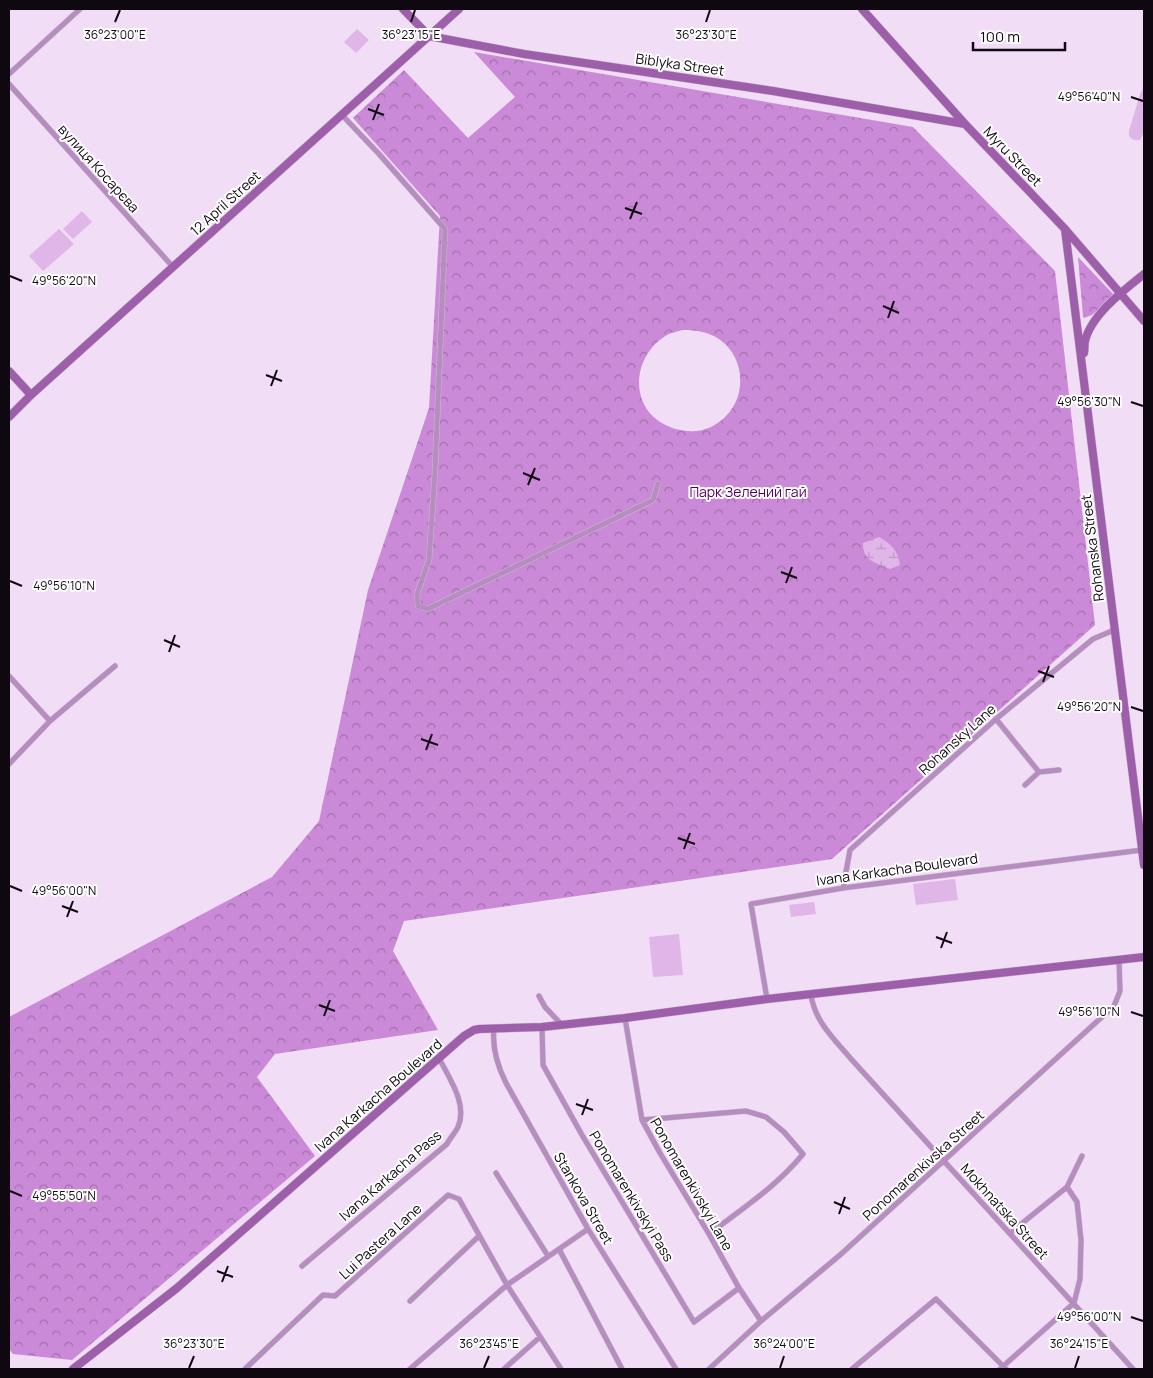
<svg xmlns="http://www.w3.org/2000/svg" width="1153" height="1378" viewBox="0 0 1153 1378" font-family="Manrope,sans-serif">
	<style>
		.green { fill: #e0b5e8 }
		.forest { fill: url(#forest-crowns); fill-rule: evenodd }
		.wetland { fill: url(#wetland-marsh) }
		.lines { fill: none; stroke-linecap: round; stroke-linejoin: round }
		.street-casing { stroke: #cebbd2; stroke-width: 6 }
		.secondary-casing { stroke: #cebbd2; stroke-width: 9 }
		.street { stroke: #b68dbf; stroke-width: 5 }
		.secondary { stroke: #9d5faa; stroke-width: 8 }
		.ticks { fill: none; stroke: #0f0811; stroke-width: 2 }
		.labels { text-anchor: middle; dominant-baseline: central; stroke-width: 4; stroke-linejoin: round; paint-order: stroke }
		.street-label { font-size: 14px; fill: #0f0811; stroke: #fff }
		.park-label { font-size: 14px; fill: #560064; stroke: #fff }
		.ticks-label { font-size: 12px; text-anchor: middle; fill: #0f0811; stroke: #fff; stroke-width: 4; stroke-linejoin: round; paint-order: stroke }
	</style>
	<defs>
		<pattern id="forest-crowns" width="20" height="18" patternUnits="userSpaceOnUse" patternTransform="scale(1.25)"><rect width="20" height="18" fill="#cb8ad7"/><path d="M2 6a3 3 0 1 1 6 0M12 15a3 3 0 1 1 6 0" fill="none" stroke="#a36fad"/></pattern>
		<pattern id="wetland-marsh" width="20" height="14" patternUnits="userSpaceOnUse" patternTransform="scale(1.25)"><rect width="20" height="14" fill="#e0b5e8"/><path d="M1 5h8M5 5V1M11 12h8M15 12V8" fill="none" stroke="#bf9ac6"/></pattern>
	</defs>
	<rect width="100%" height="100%" fill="#f2ddf7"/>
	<path class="green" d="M357 29 369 40 356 53 344 42Z
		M1144 87V132L1140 140C1135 141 1132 140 1129 136V131L1140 94Z
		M82 211 92 222 73 239 63 229Z
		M59 229 74 244 43 271 29 256Z
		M955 879 958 900 916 905 913 884Z
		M814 902 816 914 791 917 789 905Z
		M679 934 683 975 653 977 649 937Z"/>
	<path class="forest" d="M474 52 913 127 1055 271 1095 625 832 859 404 921 393 951 438 1030 275 1054 257 1077 315 1156 72 1360 13 1354 9 1349V1017L272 877 319 821 368 590 429 408 440 216 353 118 404 70 468 138 515 97ZM683 330C697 330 708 332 719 339 745 357 747 395 726 416 718 424 708 430 696 431 676 433 651 422 643 402 632 377 645 346 669 334 673 332 679 331 683 330Z
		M1078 257 1114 295 1092 315 1084 318 1083 317Z"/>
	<path class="wetland" d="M879 537C891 544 898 550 900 565L890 569C877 563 862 561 863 543Z"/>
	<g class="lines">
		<defs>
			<path id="street" d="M9 74 80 9
				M9 84 173 267
				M342 115 379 154 445 229 435 471 429 560 417 594 418 606 428 609 653 500 658 484
				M9 676 50 721
				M996 719 1039 772
				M9 764 50 721 115 666
				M1025 785 1039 772 1059 770
				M843 888 850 850 996 719 1093 639 1114 630
				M811 995C815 1022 835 1040 852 1060L1133 1369
				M539 996 545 1007 562 1025
				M767 999 751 904 843 888 1142 850
				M625 1018 642 1120 660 1153 709 1234 739 1288 761 1321
				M542 1027 543 1065 582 1135 694 1322 739 1288
				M494 1029C492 1047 498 1067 506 1083L588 1229 676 1369
				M642 1120 746 1111 766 1117 784 1132 803 1154C777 1186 742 1209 709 1234
				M496 1173 548 1256
				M1010 1233 1067 1187
				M559 1249 622 1369
				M302 1266 447 1144C450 1138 455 1133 458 1127 468 1104 449 1078 439 1058
				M410 1301 479 1236
				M245 1369 323 1295 335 1296 448 1195 459 1199 507 1285 561 1369
				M410 1369 507 1285 588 1229
				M504 1369 540 1337
				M709 1369 761 1321 840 1255 1114 1006 1120 991 1119 960
				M852 1369 936 1299 1006 1369
				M1000 1369 1074 1303 1080 1279 1081 1240 1077 1202 1067 1187 1082 1156"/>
			<path id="secondary" d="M403 9 429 36 524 54 773 91 965 124
				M862 9 965 124 1065 229 1144 321
				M1065 229 1144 865
				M1084 353C1085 349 1084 345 1085 341 1091 315 1124 290 1144 274
				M9 371 31 395
				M9 417 31 395 459 9
				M73 1369 177 1288 464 1036 474 1030 479 1029 542 1027 625 1018 767 999 1144 957"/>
		</defs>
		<use href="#street" class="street-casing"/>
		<use href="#secondary" class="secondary-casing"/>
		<use href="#street" class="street"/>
		<use href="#secondary" class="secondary"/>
	</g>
	<path class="ticks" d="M115 22 120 10M411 22 415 10M706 22 710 10M1131 97 1143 101M368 109 384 115M373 120 379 104M625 208 642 214M630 219 637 202M10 276 22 281M883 306 899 313M888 318 894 301M266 375 282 381M271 386 277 370M1131 402 1143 406M523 473 540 480M528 485 535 468M781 572 797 578M10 581 22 586M786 583 792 567M164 640 180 647M169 652 175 635M1038 671 1054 677M1043 682 1049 666M1131 707 1143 711M421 739 438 745M426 750 432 734M678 838 695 844M684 849 690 833M10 886 22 891M62 906 78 912M67 917 73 901M936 937 952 943M941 948 947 932M319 1005 335 1011M1131 1012 1143 1016M324 1016 330 1000M576 1104 593 1110M582 1115 588 1099M10 1191 22 1196M834 1202 850 1209M839 1214 845 1197M217 1271 233 1277M222 1282 228 1266M1131 1317 1143 1321M189 1368 194 1356M484 1368 489 1356M780 1368 784 1356M1075 1368 1079 1356"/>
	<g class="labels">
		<g class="street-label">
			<text transform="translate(680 64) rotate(8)">Biblyka Street</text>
			<text transform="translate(1013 156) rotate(46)">Myru Street</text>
			<text transform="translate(99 168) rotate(48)">вулиця Косарєва</text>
			<text transform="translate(225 203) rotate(-42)">12 April Street</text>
			<text transform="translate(1092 548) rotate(-97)">Rohanska Street</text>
			<text transform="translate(957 739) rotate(-42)">Rohansky Lane</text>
			<text transform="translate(897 869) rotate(-8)">Ivana Karkacha Boulevard</text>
			<text transform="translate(378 1095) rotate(-41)">Ivana Karkacha Boulevard</text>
			<text transform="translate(923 1165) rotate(-42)">Ponomarenkivska Street</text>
			<text transform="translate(390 1175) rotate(-41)">Ivana Karkacha Pass</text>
			<text transform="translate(692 1184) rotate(60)">Ponomarenkivskyi Lane</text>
			<text transform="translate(632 1196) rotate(59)">Ponomarenkivskyi Pass</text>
			<text transform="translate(584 1198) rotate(60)">Stankova Street</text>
			<text transform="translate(1005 1211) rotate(48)">Mokhnatska Street</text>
			<text transform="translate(380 1241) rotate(-42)">Lui Pastera Lane</text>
		</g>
		<g class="park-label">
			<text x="748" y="491">Парк Зелений гай</text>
		</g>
	</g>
	<g class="ticks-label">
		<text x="115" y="39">36°23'00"E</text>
		<text x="411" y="39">36°23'15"E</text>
		<text x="706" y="39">36°23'30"E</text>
		<text x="1089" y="101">49°56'40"N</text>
		<text x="64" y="285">49°56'20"N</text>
		<text x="1089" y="406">49°56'30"N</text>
		<text x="64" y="590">49°56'10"N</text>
		<text x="1089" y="711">49°56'20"N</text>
		<text x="64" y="895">49°56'00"N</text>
		<text x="1089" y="1016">49°56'10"N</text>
		<text x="64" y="1200">49°55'50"N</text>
		<text x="1089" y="1321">49°56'00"N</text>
		<text x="194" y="1348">36°23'30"E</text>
		<text x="489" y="1348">36°23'45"E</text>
		<text x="784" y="1348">36°24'00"E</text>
		<text x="1079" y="1348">36°24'15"E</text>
	</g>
	<rect width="1153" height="1378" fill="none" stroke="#0f0811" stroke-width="20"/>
	<path d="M973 42v8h92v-8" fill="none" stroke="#0f0811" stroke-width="2.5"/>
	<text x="980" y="42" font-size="15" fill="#0f0811" stroke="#ffffff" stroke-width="4" paint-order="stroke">100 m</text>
</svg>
